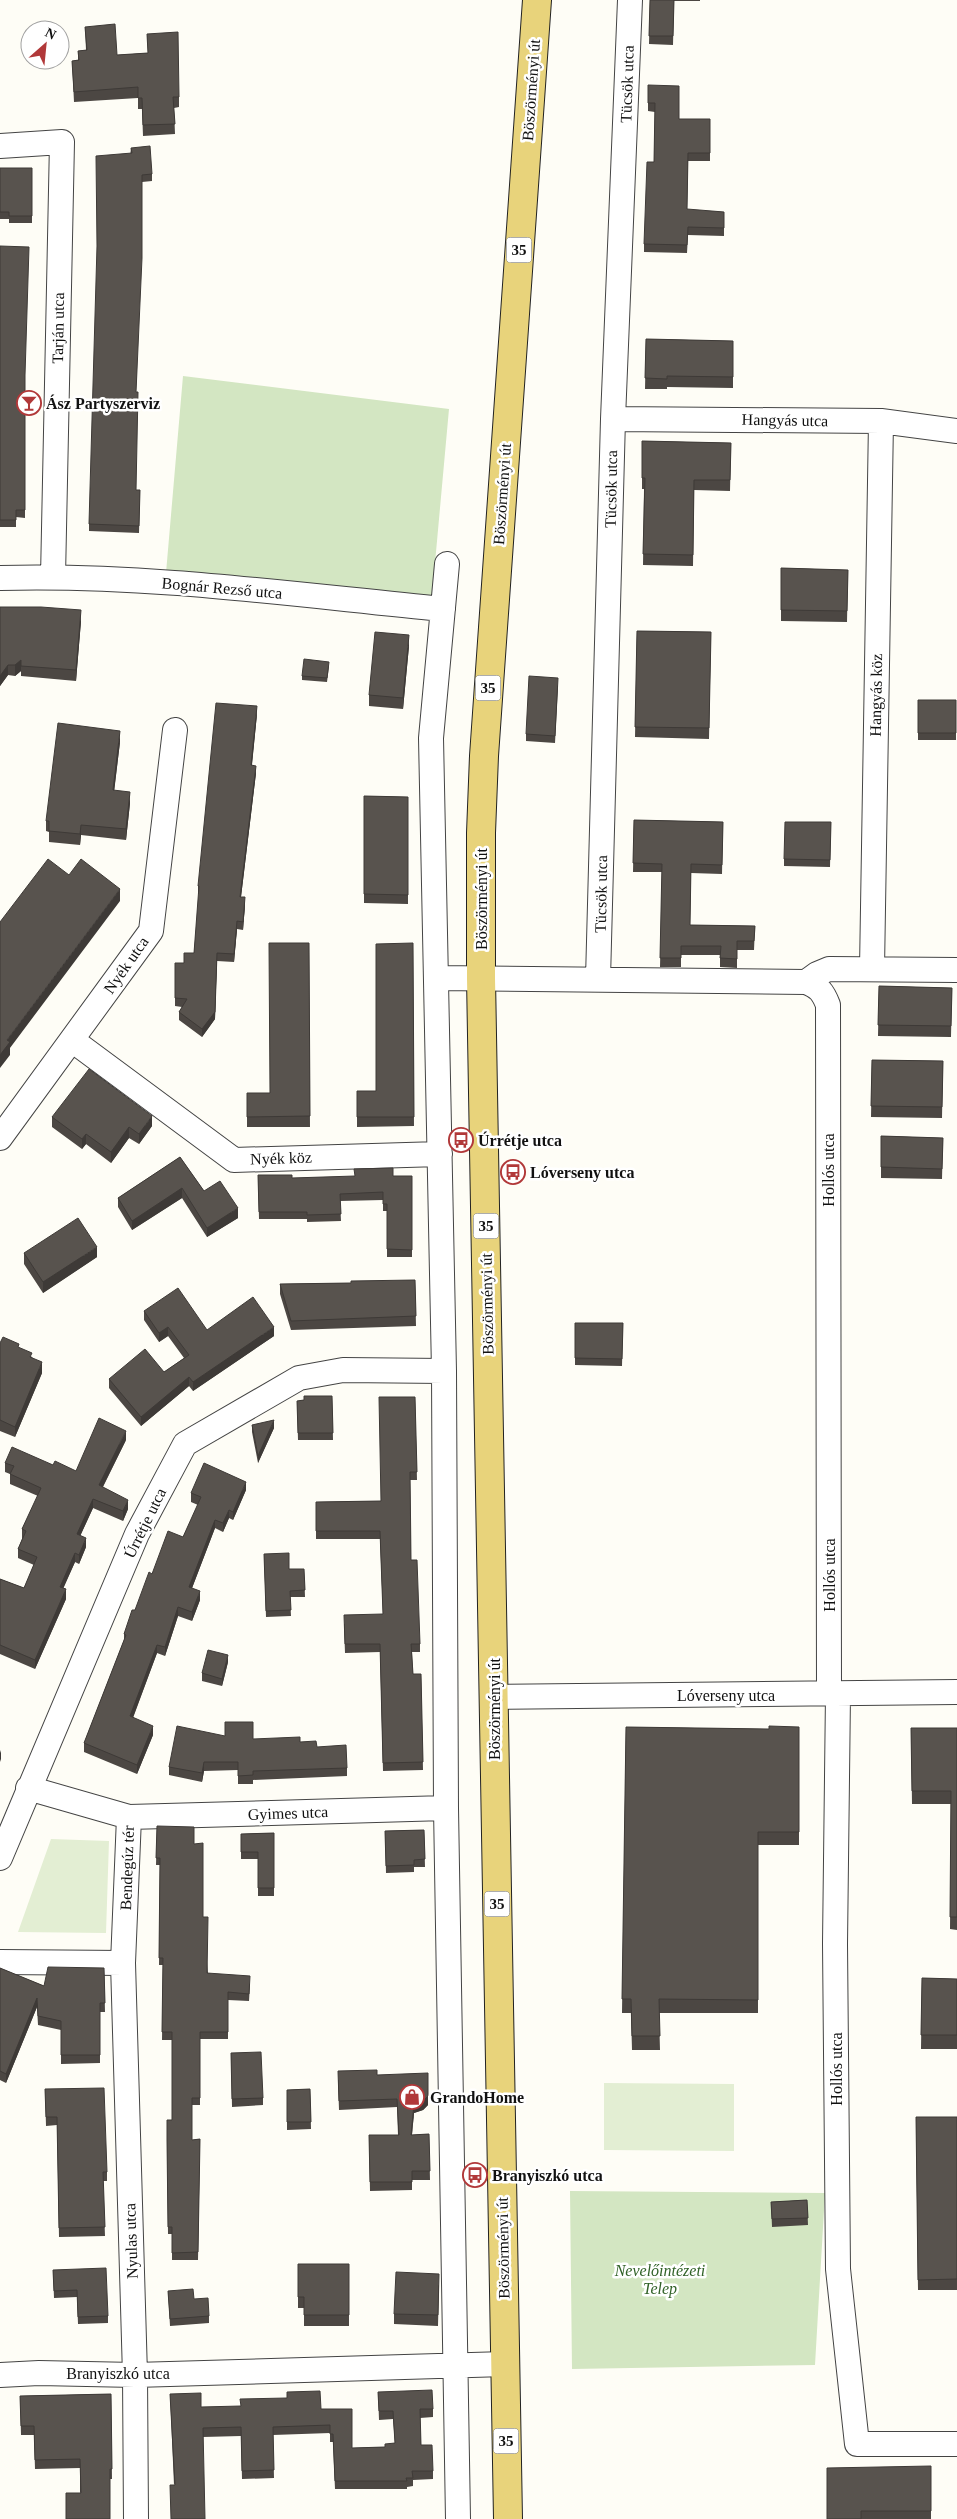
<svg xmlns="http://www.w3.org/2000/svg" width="957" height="2519" viewBox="0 0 957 2519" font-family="Georgia,serif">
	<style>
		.green { fill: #d3e6c2 }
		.pitch { fill: #e3eed3 }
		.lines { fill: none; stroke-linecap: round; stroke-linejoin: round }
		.minor-casing { stroke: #444; stroke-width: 26 }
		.primary-casing { stroke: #222; stroke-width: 30 }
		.minor { stroke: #fff; stroke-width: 24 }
		.primary { stroke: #e8d37b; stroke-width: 28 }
		.wall { fill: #4c4743 }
		.shaded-wall { fill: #3e3a37 }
		.building { fill: #58534e; stroke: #3e3a37 }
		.labels { text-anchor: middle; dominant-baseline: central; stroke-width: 5; stroke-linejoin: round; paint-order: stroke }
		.shield { fill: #fff; stroke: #585858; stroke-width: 1 }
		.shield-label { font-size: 15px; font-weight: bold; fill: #111 }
		.street-label { font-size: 16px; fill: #111; stroke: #fff }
		.poi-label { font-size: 16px; font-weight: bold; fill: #111; stroke: #fff; text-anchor: start }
		.park-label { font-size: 16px; font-style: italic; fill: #316228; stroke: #fff }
	</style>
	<rect width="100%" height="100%" fill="#fefdf6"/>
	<path class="green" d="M183 376 449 409 432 596 166 573Z
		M570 2191 825 2193 815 2365 572 2369Z"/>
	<path class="pitch" d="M51 1839 109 1841 106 1933 18 1932Z
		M604 2083 734 2084V2151L604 2150Z"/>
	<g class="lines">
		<defs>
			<path id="minor" d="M0 146 62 142 53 577
				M613 419 881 421 957 431
				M447 564 431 738 444 1371 446 1808 458 2519
				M0 578C148 574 296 595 443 609
				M872 969 881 421
				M437 978 806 982C819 987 823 992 828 1005L829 1694
				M598 979 613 419 630 0
				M806 982 817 974 829 969 957 970
				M72 1040 234 1160 440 1154
				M0 1138 151 931 175 730
				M838 1694 835 1944 838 2269 857 2444H957
				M495 1697 957 1692
				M28 1788 129 1817 446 1808
				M129 1817 123 1963 135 2375 136 2519
				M0 1858 137 1534 185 1444 299 1378 343 1370 444 1371
				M0 1962 123 1963
				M0 2375 39 2373 135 2375 505 2364"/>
			<path id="primary" d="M508 2519 481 978V833L484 756 537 0"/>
		</defs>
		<use href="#minor" class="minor-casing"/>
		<use href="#primary" class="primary-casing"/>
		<use href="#minor" class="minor"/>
		<use href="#primary" class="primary"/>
	</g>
	<path class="wall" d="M650 0H700V1H674L673 45 649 44Z
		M85 27 117 55 148 53 147 34 179 97V107L174 108 175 134 143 136 142 109H138V98L74 102 72 61 78 60V51L86 50Z
		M648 85 679 119H710V161H688L687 210 724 212V236L688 235 687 253 644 252V244L654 162 655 112 648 111Z
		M131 148 152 174V181L142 182 136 392V490H140L139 533 89 531V524Z
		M0 168H32V223H9V219H0Z
		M0 246 25 382V518L16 517V527H0Z
		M646 339 733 341V388L667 387V389H645Z
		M642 441 731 443 730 491 694 490 693 566 643 565 644 489H642Z
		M781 568 848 570 847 622 781 621Z
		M0 607 81 621 76 681 21 676V671L15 676 8 675 0 686Z
		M637 631 711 632 709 739 635 737Z
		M409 646 403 709 369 706V695Z
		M329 666 327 682 302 680V676Z
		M558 685 555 743 526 741V734Z
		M918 700H956V740H918Z
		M257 714 252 765 256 773 241 897 245 905 243 930 237 929 234 962 217 961 215 1019 202 1037 179 1020V1012L182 1007 175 1006V963H184L194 953 199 894H198V886Z
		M120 742 114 791 130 803 126 840 81 835 80 845 49 842V832L46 831V821Z
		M364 796 408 797V904L364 903Z
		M634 820 723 822 722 874 691 873 690 925 755 926 754 950H737V968L720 967V955H681V967H660L662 872H633Z
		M831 822 830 867 784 866V859Z
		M309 943 310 1127H247V1093H270Z
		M413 943 414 1126 357 1127V1091H376Z
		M879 986 952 988 951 1037 878 1036Z
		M872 1060 943 1061 942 1118 871 1117Z
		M52 1117 152 1126 139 1144 129 1138 111 1163 86 1144 82 1149 52 1127Z
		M881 1136 943 1138 942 1179 881 1178Z
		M180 1157 204 1191 238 1218 207 1237 182 1198 132 1230 118 1207V1198Z
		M258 1175 292 1178 412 1176V1257H387V1211H383V1200L340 1201 341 1221 307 1222V1219H259Z
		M24 1253 97 1257 43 1293 24 1264Z
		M415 1280 416 1326 291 1330 280 1294V1284L351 1283Z
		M144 1311 207 1330 274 1336 193 1391 189 1386 141 1426 109 1388V1379L164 1372 184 1358 168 1336 159 1342 144 1320Z
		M575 1323H623L622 1366 575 1365Z
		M0 1343 19 1348 32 1357 42 1373 15 1437 0 1431Z
		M332 1396 333 1440H298L297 1401Z
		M415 1397 417 1480H410L411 1560 420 1644V1652H412L413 1674H421L423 1770 383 1771 380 1652 345 1653 344 1624 383 1614 380 1539H316V1502L381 1501Z
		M252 1425 274 1428 258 1463 252 1432Z
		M126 1440 103 1487 128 1509 123 1521 93 1508 80 1536 86 1547 79 1564 75 1562 63 1588 66 1599 35 1669 0 1654V1579L24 1588 34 1565 18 1558V1549L22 1539V1529L38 1496 10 1484V1474L5 1472V1463L53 1465 76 1471Z
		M246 1490 233 1520 229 1518 223 1532 215 1528 192 1588 200 1600 192 1621 178 1616 165 1656 157 1653 133 1718 153 1735 137 1774 84 1752V1743L124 1640V1634L135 1610 152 1574 183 1537 198 1505 191 1502V1493Z
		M264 1554 289 1569H304L305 1597H290L291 1616 266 1617Z
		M228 1662 222 1686 202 1681V1673Z
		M626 1727 769 1729 799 1727V1845H758V2013H659L660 2050H632L631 2013H622Z
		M911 1728H957V1930L950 1929 951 1804H912Z
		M225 1736 253 1739 300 1742 317 1747 347 1768V1776L253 1780V1784H238V1770L204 1771 202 1782 169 1775V1767Z
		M157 1826 194 1844 203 1917 208 1973 250 1984 249 2001 228 2000V2039H200V2105H192V2140L200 2139 198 2260H172V2234H168L167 2140 172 2120V2040H162L163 1965H159L160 1865H156Z
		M424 1830 425 1867H414V1872L386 1873 385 1831Z
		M274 1833V1896H258V1859H241V1834Z
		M0 1968 44 1986 104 1968 105 2012H100V2063L61 2064V2030L38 2025 37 2007 6 2083 0 2080Z
		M922 1978 957 1979V2049H921Z
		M231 2053 263 2098V2105L232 2107Z
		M377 2075 428 2105 423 2110 414 2113 412 2135 429 2134 430 2180H412V2190L370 2191 369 2135H398L397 2107 339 2110 338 2080Z
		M45 2089 107 2172V2181H103L105 2236 59 2237 57 2125 46 2126Z
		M310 2089 311 2129 287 2130V2090Z
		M916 2117H957V2290H918Z
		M807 2200 808 2225 772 2227 771 2202Z
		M298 2264H349V2326H304V2308H298Z
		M53 2270 108 2316V2323L78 2324 77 2297 54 2298Z
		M439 2285 438 2326 394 2324V2314Z
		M168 2291 209 2316V2323L170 2326Z
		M378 2392 433 2409V2417L420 2418 421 2445 433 2471V2479L413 2480V2486L407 2487V2489H335L333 2442H330V2433L273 2435 274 2478 242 2479 241 2436 203 2437 174 2485 170 2394 201 2407 321 2409 352 2448 385 2447 395 2443 393 2419 379 2420Z
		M111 2394 112 2479H110L80 2493V2468L35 2469 34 2435H21L20 2396Z
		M931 2466V2519H827Z"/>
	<path class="shaded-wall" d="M81 610V621L76 681V670Z
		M409 635V646L403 709V698Z
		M21 660V671L15 676V665Z
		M8 665V675L0 686V676Z
		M257 706V714L251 773V765Z
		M120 731V742L113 801V790Z
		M256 766V773L240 905V897Z
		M130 792V803L126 840V829Z
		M81 825V835L80 845V834Z
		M120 889V901L10 1048V1055L0 1068V1055L7 1040Z
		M245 897V905L243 930V922Z
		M237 921V929L234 962V954Z
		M217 953 215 1019 202 1037V1029Z
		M152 1116V1126L139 1144V1134Z
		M129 1127V1138L111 1163V1152Z
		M86 1134V1144L82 1149V1139Z
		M182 1188V1198L132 1230V1221Z
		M238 1208V1218L207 1237V1228Z
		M97 1247V1257L43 1293V1282Z
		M168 1327V1336L159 1342V1333Z
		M274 1327V1336L193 1391V1382Z
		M42 1362V1373L15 1437V1427Z
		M189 1377V1386L141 1426V1417Z
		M274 1420V1428L258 1463V1456Z
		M126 1431V1440L99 1494V1485Z
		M246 1482V1490L233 1520V1512Z
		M93 1499V1508L77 1543V1534Z
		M128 1500V1509L123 1521V1511Z
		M229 1510V1518L223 1532V1523Z
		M215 1520V1528L189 1596V1587Z
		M86 1538V1547L79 1564V1555Z
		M75 1553V1562L60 1596V1587Z
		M66 1589V1599L35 1669V1660Z
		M200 1591V1600L192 1621V1612Z
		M178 1607V1616L165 1656V1647Z
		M157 1645V1653L130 1725V1716Z
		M228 1655V1662L222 1686V1679Z
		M153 1726V1735L137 1774V1765Z
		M1 1750V1759L0 1762V1753Z
		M204 1762V1771L202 1782V1773Z
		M37 1998V2007L6 2083V2074Z
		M428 2073V2105L423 2110 414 2113 411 2144 414 2104Z"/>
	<path class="building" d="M650 0H674L673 36H649Z
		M115 24 117 55 148 53 147 34 178 32 179 97H173L175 124 143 125 142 98H138V87L74 92 72 61 79 60 78 51 87 50 85 27Z
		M648 85 679 86V119H710V153H688L687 209 724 212V228L688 227 687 245 644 244 647 162H654L655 103H648Z
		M150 146 152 174 142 175V258L136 392H138L136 490H140L139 526 89 524 97 246 96 156 132 153 131 148Z
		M0 168H32V216H9V212H0Z
		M0 246 29 247 25 375V510H16V520H0Z
		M646 339 733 341V377L667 376V379L645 378Z
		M642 441 731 443 730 480H694L693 555 643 554 645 478H642Z
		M781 568 848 570 847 611 781 610Z
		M0 607H41L81 610 76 670 21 666V660L15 665H8L0 676Z
		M637 631 711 632 709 728 635 727Z
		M375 632 409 635 403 698 369 695Z
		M304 659 329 662 327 678 302 676Z
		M529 676 558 678 555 736 526 734Z
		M918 700H956V733H918Z
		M216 703 257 706 251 765 256 766 240 897H245L243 922 237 921 234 954 217 953 215 1012 202 1029 179 1012 187 999 175 998V963H184V953H194L199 886H198Z
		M58 723 120 731 113 790 130 792 126 829 81 825 80 834 49 831V821H46Z
		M364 796 408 797V895L364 894Z
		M634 820 723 822 722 865 691 864 690 925 755 926 754 941H737V959L720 958 721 946H681V958H660L662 864 633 863Z
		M785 822H831L830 860 784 859Z
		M48 859 69 875 81 859 120 889 7 1040 10 1042 0 1055V922Z
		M269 943H309L310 1116 247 1117V1093H270Z
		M413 943 414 1117H357V1091H376V944Z
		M879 986 952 988 951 1026 878 1025Z
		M872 1060 943 1061 942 1107 871 1106Z
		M89 1069 152 1116 139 1134 129 1127 111 1152 86 1134 82 1139 52 1117Z
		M881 1136 943 1138 942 1169 881 1167Z
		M180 1157 204 1191 220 1181 238 1208 207 1228 182 1188 132 1221 118 1198Z
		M393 1168V1176H412V1250L387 1249V1204H383V1192L340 1194 341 1214 307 1215V1212H259L258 1175H292V1178L355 1176 354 1169Z
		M78 1218 97 1247 43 1282 24 1253Z
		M415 1280 416 1316 291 1321 280 1284 351 1283V1281Z
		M178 1288 207 1330 253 1297 274 1327 193 1382 189 1377 141 1417 109 1379 145 1349 164 1372 189 1355 168 1327 159 1333 144 1311Z
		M575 1323H623L622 1359 575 1358Z
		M3 1337 19 1344 18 1347 32 1353 30 1357 42 1362 15 1427 0 1420V1343Z
		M304 1396H332L333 1433H298L297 1401 304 1400Z
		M379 1397H415L417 1472H410L411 1560H417L420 1644H411L413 1674H421L423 1762 383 1763 380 1644H345L344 1615 383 1614 380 1531H316V1502L381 1501Z
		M99 1418 126 1431 99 1485 128 1500 123 1511 93 1499 77 1534 86 1538 79 1555 75 1553 60 1587 66 1589 35 1660 0 1645V1579L24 1588 37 1557 18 1549 26 1531 22 1529 41 1488 10 1474 14 1466 5 1463 12 1447 53 1465 55 1461 76 1471Z
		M274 1420 258 1456 252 1425Z
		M204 1463 246 1482 233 1512 229 1510 223 1523 215 1520 189 1587 200 1591 192 1612 178 1607 165 1647 157 1645 130 1716 153 1726 137 1765 84 1743 126 1635 124 1634 132 1610H135L149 1572 152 1574 168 1531 183 1537 201 1497 191 1493Z
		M289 1553V1569H304L305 1590 290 1591 291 1610 266 1611 264 1554Z
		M208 1650 228 1655 222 1679 202 1673Z
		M225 1722H253V1739L300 1737V1742L316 1741 317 1747 346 1745 347 1768 253 1771V1775L238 1776V1762H204L202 1773 169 1767 177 1726 225 1736Z
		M769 1726 799 1727V1832H758V2000L659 1999 660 2036H632L631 1999H622L626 1727 769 1729Z
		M911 1728H957V1917H950L951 1791H912Z
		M157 1826 194 1827V1844L203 1843V1917H208L207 1973 250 1976 249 1994 228 1992V2032H200V2098H192V2140L200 2139 198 2252 172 2253V2227H168L167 2140V2120H172V2032H162L163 1958H159L160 1858H156Z
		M424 1830 425 1859 414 1860V1865L386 1866 385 1831Z
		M274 1833V1888H258V1852H241V1834Z
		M48 1967 104 1968 105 2003H100V2055H61V2021L38 2016 37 1998 6 2074 0 2071V1968L44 1986Z
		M922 1978 957 1979V2035H921Z
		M261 2052 263 2098 232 2099 231 2053Z
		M377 2070V2075L428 2073V2096L423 2101 414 2104 411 2135 429 2134 430 2171H412V2182H370L369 2135H399L397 2099 339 2101 338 2071Z
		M104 2088 107 2172H103L105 2227 59 2228 57 2117H46L45 2089Z
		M310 2089 311 2122H287V2090Z
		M916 2117H957V2279L918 2280Z
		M807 2200 808 2218 772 2219 771 2202Z
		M298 2264H349V2315H304V2297H298Z
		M106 2268 108 2316 78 2317 77 2290 54 2291 53 2270Z
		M396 2272 439 2274 438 2315 394 2314Z
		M193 2289 194 2299 208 2298 209 2316 170 2319 168 2291Z
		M432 2390 433 2409H420L421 2445H432L433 2471H412L413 2478H406L407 2481H335L333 2434H330V2425L273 2427 274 2470 242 2471 241 2427 203 2428 205 2519H171L170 2485H175L170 2394 201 2393V2407L241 2406 240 2399 287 2398V2392L320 2391 321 2409H352V2448L385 2447V2444L395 2443 393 2411H379L378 2392Z
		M111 2394 112 2469H110V2519H66V2493H81L80 2459 35 2460 34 2426H21L20 2396Z
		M931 2466V2511H861V2519H827V2468Z"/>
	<defs>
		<symbol id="bar-ring" viewBox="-11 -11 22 22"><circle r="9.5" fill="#fff" stroke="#b13839" stroke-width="1.5"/><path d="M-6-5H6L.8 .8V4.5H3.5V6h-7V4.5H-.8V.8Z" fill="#b13839"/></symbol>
		<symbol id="bus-ring" viewBox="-11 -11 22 22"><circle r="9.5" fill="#fff" stroke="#b13839" stroke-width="1.5"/><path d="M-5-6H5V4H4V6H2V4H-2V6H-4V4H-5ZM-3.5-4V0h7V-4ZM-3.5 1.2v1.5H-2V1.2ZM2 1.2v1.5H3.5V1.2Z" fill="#b13839"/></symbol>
		<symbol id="shop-ring" viewBox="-11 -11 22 22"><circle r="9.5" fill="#fff" stroke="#b13839" stroke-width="1.5"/><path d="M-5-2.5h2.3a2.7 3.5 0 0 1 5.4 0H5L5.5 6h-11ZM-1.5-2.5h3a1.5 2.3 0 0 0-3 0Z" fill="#b13839"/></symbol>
	</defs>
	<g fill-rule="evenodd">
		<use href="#bar-ring" x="15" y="389" width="28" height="28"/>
		<use href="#bus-ring" x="447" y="1126" width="28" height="28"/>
		<use href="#bus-ring" x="499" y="1158" width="28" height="28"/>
		<use href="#shop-ring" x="398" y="2083" width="28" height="28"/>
		<use href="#bus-ring" x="461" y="2161" width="28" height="28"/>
	</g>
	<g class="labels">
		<g class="shield">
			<rect x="506.5" y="237.5" width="25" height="25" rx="4"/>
			<rect x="475.5" y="675.5" width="25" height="25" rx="4"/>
			<rect x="473.5" y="1213.5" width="25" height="25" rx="4"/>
			<rect x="484.5" y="1891.5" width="25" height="25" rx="4"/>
			<rect x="493.5" y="2428.5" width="25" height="25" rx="4"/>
		</g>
		<g class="shield-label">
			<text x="519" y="250">35</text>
			<text x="488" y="688">35</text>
			<text x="486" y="1226">35</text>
			<text x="497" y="1904">35</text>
			<text x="506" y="2441">35</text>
		</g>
		<g class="street-label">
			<text transform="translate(627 84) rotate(-88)">Tücsök utca</text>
			<text transform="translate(531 90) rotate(-86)">Böszörményi út</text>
			<text transform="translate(58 328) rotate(-89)">Tarján utca</text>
			<text transform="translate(785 420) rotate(1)">Hangyás utca</text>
			<text transform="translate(611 489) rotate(-89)">Tücsök utca</text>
			<text transform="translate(502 494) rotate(-86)">Böszörményi út</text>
			<text transform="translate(222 588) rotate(5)">Bognár Rezső utca</text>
			<text transform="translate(876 695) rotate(-89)">Hangyás köz</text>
			<text transform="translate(601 894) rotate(-89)">Tücsök utca</text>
			<text transform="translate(481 899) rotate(-90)">Böszörményi út</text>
			<text transform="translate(126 965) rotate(-55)">Nyék utca</text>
			<text transform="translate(281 1158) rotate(-2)">Nyék köz</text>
			<text transform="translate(828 1170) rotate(-90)">Hollós utca</text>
			<text transform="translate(487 1304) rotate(-91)">Böszörményi út</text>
			<text transform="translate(145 1523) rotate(-64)">Úrrétje utca</text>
			<text transform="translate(829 1575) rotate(-90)">Hollós utca</text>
			<text x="726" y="1695">Lóverseny utca</text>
			<text transform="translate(494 1709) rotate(-90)">Böszörményi út</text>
			<text transform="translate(288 1813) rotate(-2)">Gyimes utca</text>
			<text transform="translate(127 1868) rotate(-88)">Bendegúz tér</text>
			<text transform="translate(836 2069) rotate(-90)">Hollós utca</text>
			<text transform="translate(131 2241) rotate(-92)">Nyulas utca</text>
			<text transform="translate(503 2248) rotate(-91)">Böszörményi út</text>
			<text x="118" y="2373">Branyiszkó utca</text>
		</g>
		<g class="poi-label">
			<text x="46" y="403">Ász Partyszerviz</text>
			<text x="478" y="1140">Úrrétje utca</text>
			<text x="530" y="1172">Lóverseny utca</text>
			<text x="430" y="2097">GrandoHome</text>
			<text x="492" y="2175">Branyiszkó utca</text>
		</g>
		<g class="park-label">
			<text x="660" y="2270">Nevelőintézeti<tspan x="660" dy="18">Telep</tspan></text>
		</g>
	</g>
	<g transform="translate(45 45) rotate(27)"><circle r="24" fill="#ffffff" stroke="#a0a0a0"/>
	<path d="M0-4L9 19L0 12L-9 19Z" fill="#b13839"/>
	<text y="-8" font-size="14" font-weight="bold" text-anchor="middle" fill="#111111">N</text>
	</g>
</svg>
